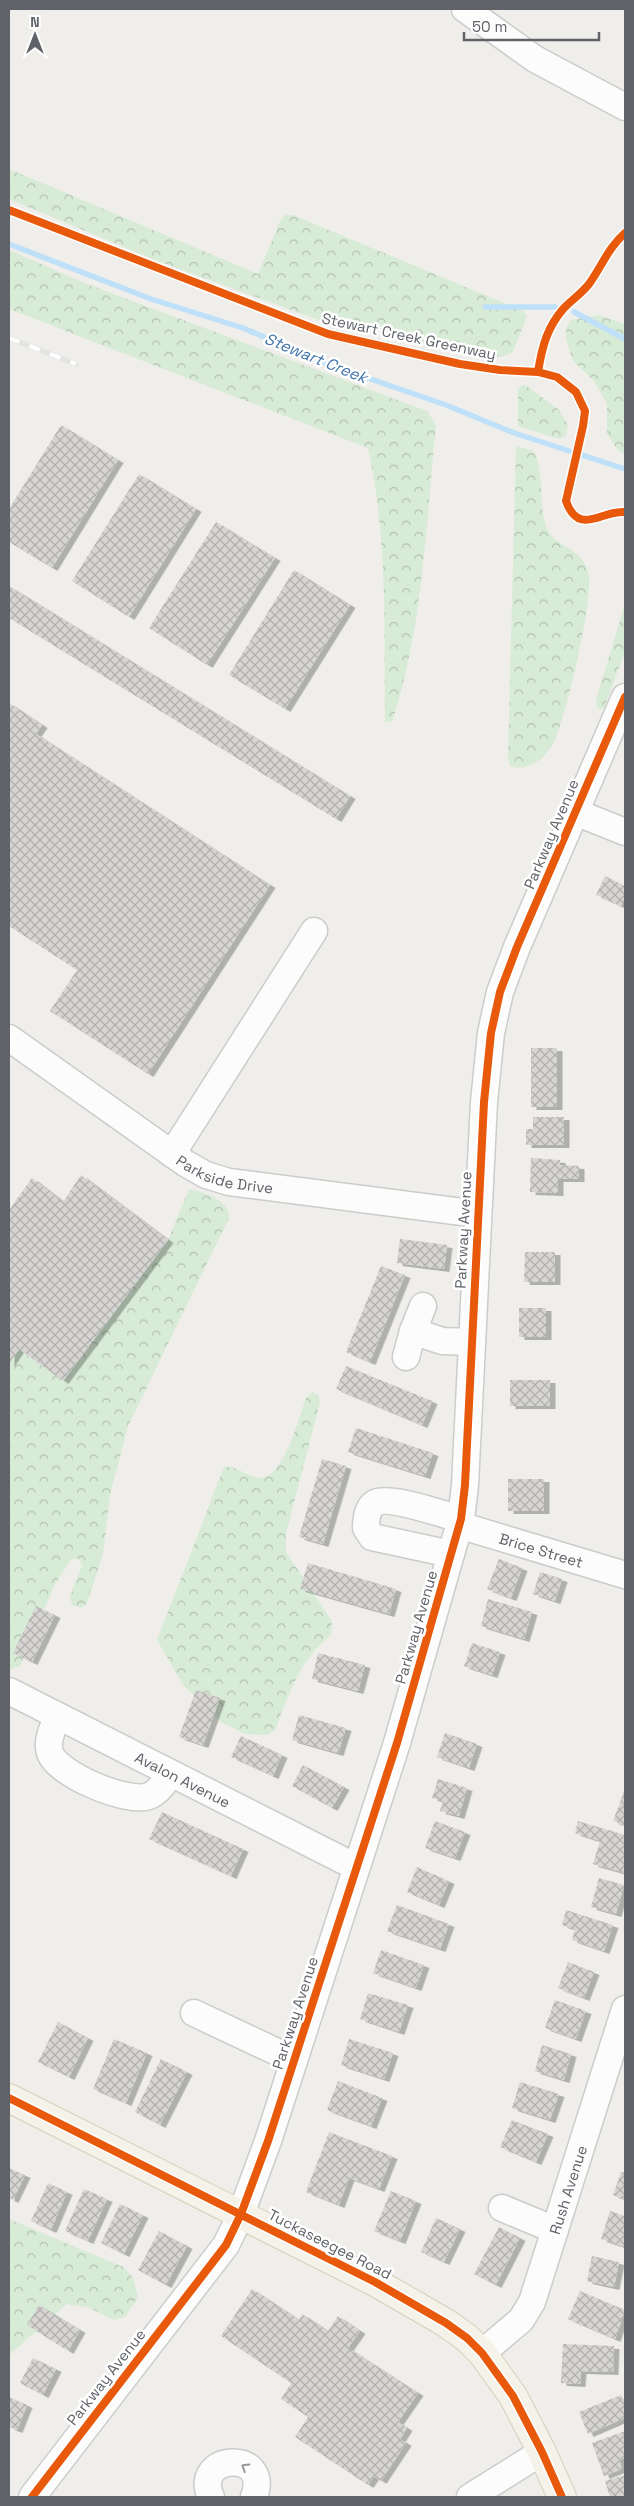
<svg xmlns="http://www.w3.org/2000/svg" width="634" height="2506" viewBox="0 0 634 2506" font-family="'Space Grotesk',sans-serif">
	<style>
		.forest { fill: url(#forest-crowns) }
		.lines { fill: none; stroke-linecap: round; stroke-linejoin: round }
		.stream { stroke: #bfe0f9; stroke-width: 5.5 }
		.building { fill: url(#building-cross-hatch); filter: url(#shadow) }
		.minor-casing { stroke: #cbcccc; stroke-width: 29 }
		.major-casing { stroke: #d7ceb8; stroke-width: 30 }
		.minor { stroke: #fdfcfc; stroke-width: 26 }
		.major { stroke: #f4f2e9; stroke-width: 28 }
		.rail-casing { stroke: #e4e4e4; stroke-width: 5.5 }
		.rail { stroke: #fff; stroke-width: 4; stroke-dasharray: 11; stroke-linecap: butt }
		.cycleway-casing { stroke: #fff; stroke-width: 11 }
		.cycleway { stroke: #e8590c; stroke-width: 8 }
		.oneway { stroke: #96999c }
		.labels { text-anchor: middle; dominant-baseline: central; stroke-width: 5; stroke-linejoin: round; paint-order: stroke }
		.street-label { font-size: 15px; fill: #5f6368; stroke: #fff }
		.water-label { font-size: 16px; font-style: italic; fill: #4174aa; stroke: #fff }
	</style>
	<defs>
		<pattern id="forest-crowns" width="20" height="18" patternUnits="userSpaceOnUse" patternTransform="scale(1.25)"><rect width="20" height="18" fill="#d8ebd6"/><path d="M2 6a3 3 0 1 1 6 0M12 15a3 3 0 1 1 6 0" fill="none" stroke="#b2c2b1"/></pattern>
		<pattern id="building-cross-hatch" width="8" height="8" patternUnits="userSpaceOnUse" patternTransform="scale(1.25)"><rect width="8" height="8" fill="#d6d5d3"/><path d="M0 0l8 8M0 8l8-8" fill="none" stroke="#b1b0af"/></pattern>
		<filter id="shadow"><feDropShadow dx="5.5" dy="3" stdDeviation="0" flood-color="#0004"/></filter>
	</defs>
	<rect width="100%" height="100%" fill="#efeeea"/>
	<path class="forest" d="M9 169 258 274 280 221 285 215H293L523 311 527 316 513 352 501 357 482 355 382 332 330 324 155 260 9 199Z
		M9 250 87 284 427 411 436 425C426 522 423 629 392 722H385C384 631 388 538 368 448L9 309Z
		M599 315 625 324V454L618 451 607 433V404L594 381 573 361 566 339V328L571 320Z
		M524 384 558 409 568 425 565 436 559 439 518 426V389Z
		M516 446 534 451C545 474 538 502 546 526 553 548 581 545 588 572 595 595 566 716 555 740 548 756 528 773 510 766L508 757Z
		M625 604V652L604 708 600 710 597 707 596 700Z
		M189 1189C205 1193 229 1199 229 1218L128 1426 110 1495 103 1554 87 1603 81 1608 72 1605 70 1596 82 1565 78 1559H71L54 1586 20 1666 9 1670V1364L19 1349 63 1381 168 1240Z
		M312 1392 318 1395 320 1402 286 1534V1552L332 1621 331 1635C300 1659 289 1694 275 1730L267 1735 245 1734 221 1722 183 1685 157 1640 224 1467C239 1465 247 1478 260 1478 284 1478 299 1417 306 1398Z
		M9 2219 123 2267 133 2278 138 2297 125 2317 113 2320 90 2308 67 2304 9 2355Z"/>
	<g class="lines">
		<path class="stream" d="M9 244 151 299 243 328 327 364 446 405 514 433 625 469
			M485 307H555
			M574 312 625 339"/>
	</g>
	<path class="building" d="M61 425 118 460 52 568 9 542V509Z
		M139 474 196 509 129 617 72 581Z
		M216 522 275 558 207 665 149 628Z
		M294 570 350 605 285 709 229 675Z
		M9 586 350 796 336 819 9 618Z
		M9 703 42 725 36 734 270 885 148 1074 50 1011 77 970 9 926Z
		M605 876 625 886V896L621 906 596 895Z
		M531 1048H557V1107H531Z
		M533 1117H564V1145H526V1129H533Z
		M531 1158 560 1160V1165L579 1166V1179H558V1193L530 1192Z
		M81 1175 168 1240 63 1381 19 1349 9 1364V1210L32 1178 63 1202Z
		M400 1239 447 1245 444 1269 397 1263Z
		M525 1252H555V1282H524Z
		M381 1266 405 1275 370 1362 346 1352Z
		M519 1308H546V1337H519Z
		M346 1366 432 1401 422 1425 336 1389Z
		M510 1380H550V1406H510Z
		M356 1428 433 1453 425 1476 348 1452Z
		M322 1459 346 1466 323 1544 299 1537Z
		M508 1479H544V1511H508Z
		M499 1559 522 1568 511 1598 487 1589Z
		M308 1563 396 1589 389 1614 300 1589Z
		M540 1572 562 1579 555 1601 533 1594Z
		M488 1599 532 1612 524 1639 481 1626Z
		M36 1606 55 1615 32 1662 13 1653Z
		M472 1643 500 1652 492 1675 464 1666Z
		M318 1653 365 1665 358 1691 312 1679Z
		M196 1690 220 1698 203 1745 179 1737Z
		M299 1715 346 1728 338 1753 292 1740Z
		M445 1733 477 1744 469 1768 437 1757Z
		M241 1736 282 1755 273 1776 231 1757Z
		M303 1765 344 1787 332 1808 292 1786Z
		M438 1779 467 1788 459 1816 440 1811 443 1801 432 1798Z
		M625 1789V1825L613 1821Z
		M162 1812 243 1849 231 1876 149 1839Z
		M435 1821 465 1832 455 1858 425 1848Z
		M578 1821 625 1835V1873L593 1864 600 1841 575 1833Z
		M417 1867 449 1881 439 1905 407 1892Z
		M599 1878 624 1885 616 1914 591 1907Z
		M397 1905 449 1924 440 1949 387 1931Z
		M566 1910 613 1925 604 1951 572 1940 575 1929 562 1925Z
		M381 1950 424 1965 416 1988 373 1973Z
		M568 1962 594 1972 584 1998 558 1988Z
		M368 1993 408 2005 399 2032 360 2019Z
		M555 2000 586 2011 576 2039 545 2028Z
		M58 2022 88 2038 69 2077 38 2062Z
		M114 2039 147 2053 126 2103 93 2089Z
		M349 2039 393 2053 384 2079 341 2065Z
		M542 2045 571 2054 564 2080 535 2071Z
		M161 2059 187 2072 160 2125 135 2112Z
		M338 2081 382 2098 371 2126 327 2110Z
		M520 2082 559 2094 550 2120 512 2108Z
		M512 2120 548 2134 536 2162 500 2147Z
		M329 2132 392 2156 379 2189 349 2178 339 2205 306 2192Z
		M9 2168 25 2175 13 2200 9 2198Z
		M621 2172 625 2173V2199L613 2195Z
		M48 2183 67 2192 51 2230 31 2221Z
		M84 2189 107 2199 88 2241 65 2231Z
		M391 2191 416 2201 400 2241 374 2231Z
		M120 2204 143 2215 124 2254 101 2243Z
		M610 2211 625 2216V2247L601 2239Z
		M436 2218 460 2229 444 2262 421 2252Z
		M499 2227 520 2238 496 2285 474 2274Z
		M159 2231 187 2246 166 2285 138 2270Z
		M592 2256 619 2262 614 2287 587 2281Z
		M252 2289 299 2320 302 2314 328 2331 338 2316 360 2331 348 2348 418 2393 398 2422 407 2428 400 2439 406 2443 381 2481 374 2476 368 2485 295 2437 308 2417 281 2399 291 2383 221 2336Z
		M580 2291 625 2310 615 2339 568 2319Z
		M39 2305 80 2330 68 2351 27 2325Z
		M563 2344 614 2346 613 2372 581 2371 580 2384 561 2383Z
		M33 2358 56 2369 43 2395 20 2383Z
		M621 2395 625 2404V2418L588 2434 579 2412Z
		M9 2397 27 2405 17 2430 9 2427Z
		M625 2431V2458L619 2460 622 2469 604 2476 592 2443Z
		M625 2475V2497H610L605 2481Z"/>
	<g class="lines">
		<defs>
			<g id="minor">
				<path d="M465 9 535 59 625 107"/>
				<path d="M575 812 625 832"/>
				<path id="s1" d="M9 1038 185 1163 206 1175 229 1182 478 1214"/>
				<path d="M172 1154 314 931"/>
				<path d="M413 1331 423 1306"/>
				<path d="M406 1357 413 1331 442 1341 472 1342"/>
				<path id="s2" d="M459 1525 625 1575"/>
				<path d="M451 1554 372 1537 366 1528C366 1520 367 1508 375 1503 389 1495 444 1515 461 1519"/>
				<path id="s3" d="M9 1691 356 1867"/>
				<path d="M58 1716C53 1727 46 1741 50 1753 58 1775 128 1804 149 1796 159 1792 165 1782 170 1774"/>
				<path d="M194 2013 294 2060"/>
				<path d="M502 2208 555 2230"/>
				<path id="s4" d="M482 2353 521 2320 532 2302 625 2009"/>
				<path d="M32 2497 226 2245 241 2214 268 2141 397 1743 461 1519 465 1485 484 1102 491 1033 500 992 517 947 625 697"/>
				<path d="M211 2497C191 2454 272 2448 254 2497"/>
				<path d="M470 2497 542 2452"/>
			</g>
			<path id="major" d="M9 2098 375 2282 446 2323 467 2338 482 2353 513 2396 542 2452 562 2497"/>
		</defs>
		<use href="#minor" class="minor-casing"/>
		<use href="#major" class="major-casing"/>
		<use href="#minor" class="minor"/>
		<use href="#major" class="major"/>
		<defs>
			<path id="rail" d="M9 338 76 364"/>
		</defs>
		<use href="#rail" class="rail-casing"/>
		<use href="#rail" class="rail"/>
		<defs>
			<path id="cycleway" d="M9 210 328 334 460 364 500 370 538 372 557 377 576 392 585 411 583 426 566 501C579 537 601 510 625 512
				M538 372C542 347 547 327 564 308 572 300 582 293 589 284 602 266 608 248 625 233
				M9 2098 375 2282 446 2323 467 2338 482 2353 513 2396 542 2452 562 2497
				M32 2497 226 2245 241 2214 268 2141 397 1743 461 1519 465 1485 484 1102 491 1033 500 992 517 947 625 697"/>
		</defs>
		<use href="#cycleway" class="cycleway-casing"/>
		<use href="#cycleway" class="cycleway"/>
	</g>
	<defs><path id="oneway-chevron" d="M-2-3.5L2.5 0L-2 3.5" fill="none" stroke-width="1.6" stroke-linecap="round" stroke-linejoin="round" transform="scale(1.25)"/></defs>
	<use class="oneway" href="#oneway-chevron" transform="translate(245 2467) rotate(-148)"/>
	<g class="labels">
		<g class="street-label">
			<text transform="translate(409 336) rotate(12)">Stewart Creek Greenway</text>
			<text transform="translate(551 834) rotate(-67)">Parkway Avenue</text>
			<text stroke="none"><textPath href="#s1" startOffset="258">Parkside Drive</textPath></text>
			<text transform="translate(463 1230) rotate(-87)">Parkway Avenue</text>
			<text stroke="none"><textPath href="#s2" startOffset="86">Brice Street</textPath></text>
			<text transform="translate(416 1627) rotate(-74)">Parkway Avenue</text>
			<text stroke="none"><textPath href="#s3" startOffset="195">Avalon Avenue</textPath></text>
			<text transform="translate(295 2013) rotate(-72)">Parkway Avenue</text>
			<text stroke="none"><textPath href="#s4" startOffset="190">Rush Avenue</textPath></text>
			<text transform="translate(330 2244) rotate(27)">Tuckaseegee Road</text>
			<text transform="translate(106 2377) rotate(-52)">Parkway Avenue</text>
		</g>
		<g class="water-label">
			<text transform="translate(316 358) rotate(22)">Stewart Creek</text>
		</g>
	</g>
	<rect width="634" height="2506" fill="none" stroke="#5f6368" stroke-width="20"/>
	<g transform="translate(35 35)" stroke="#ffffff" stroke-width="4" paint-order="stroke">
	<path d="M0-4L9 19L0 12L-9 19Z" fill="#5f6368"/>
	<text y="-8" font-size="14" font-weight="bold" text-anchor="middle" fill="#5f6368">N</text>
	</g>
	<path d="M464 32v8h135v-8" fill="none" stroke="#5f6368" stroke-width="2.5"/>
	<text x="472" y="32" font-size="15" fill="#5f6368" stroke="#ffffff" stroke-width="4" paint-order="stroke">50 m</text>
</svg>
